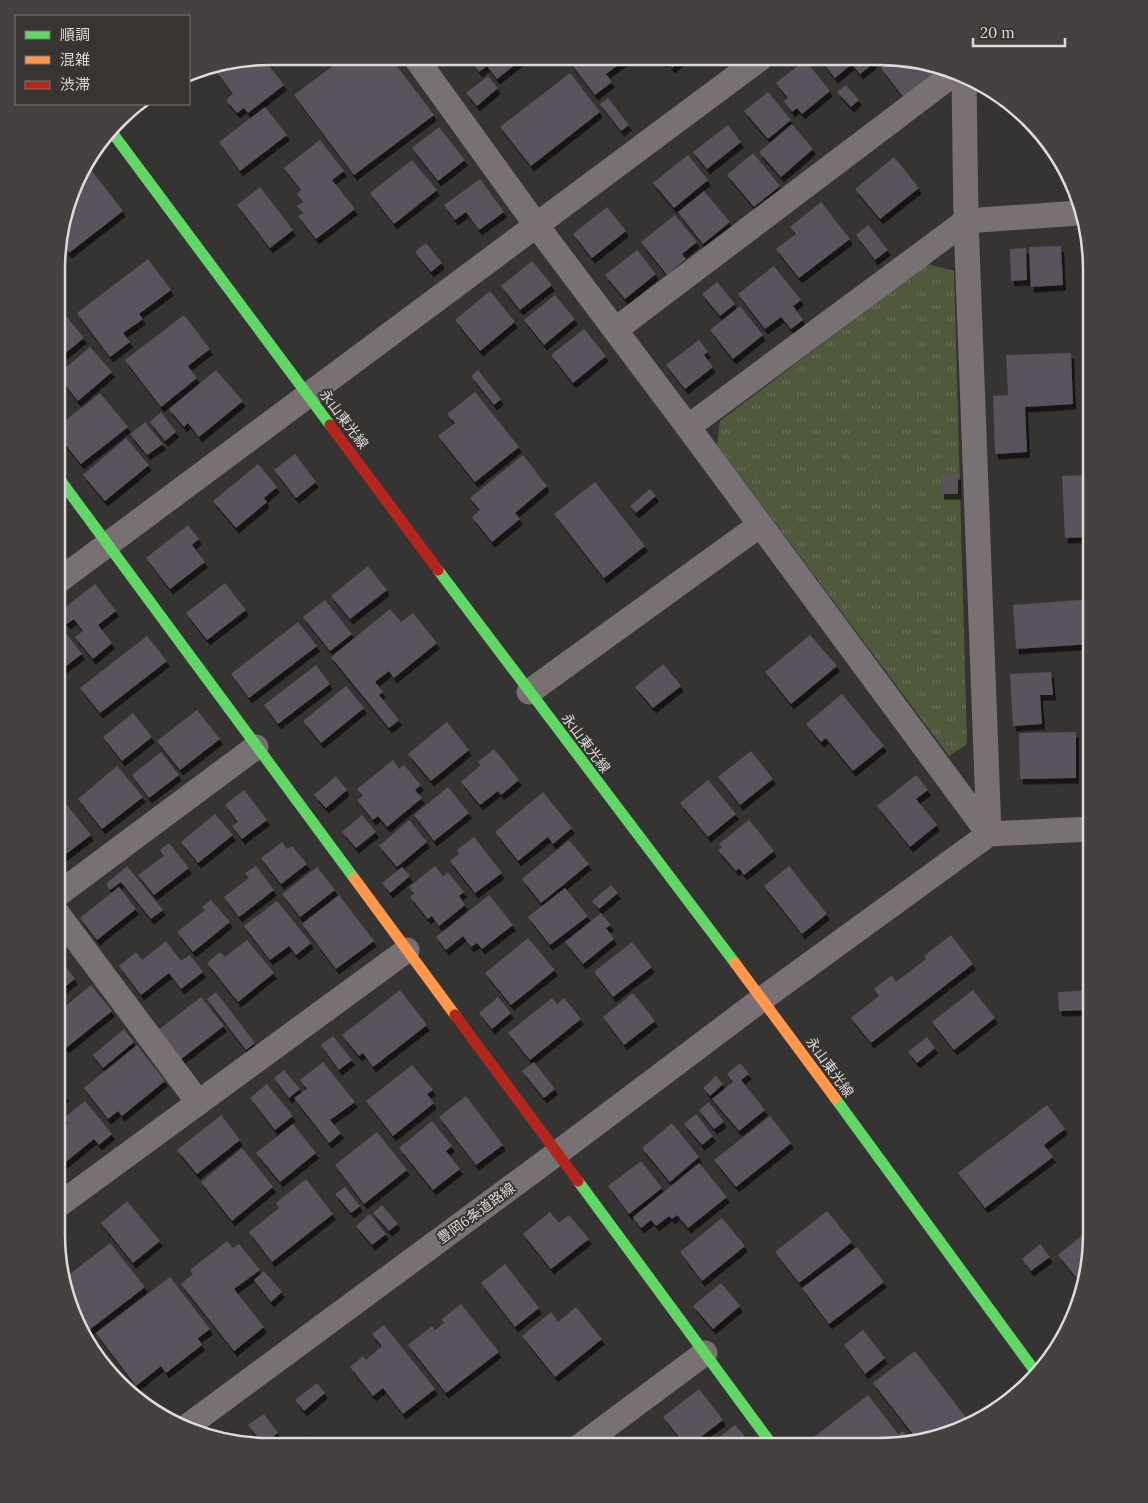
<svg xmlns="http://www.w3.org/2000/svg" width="1148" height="1503" viewBox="0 0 1148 1503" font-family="Lora,'Noto Sans JP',serif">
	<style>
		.grass { fill: url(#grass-tufts) }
		.building { fill: #58535c; filter: url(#shadow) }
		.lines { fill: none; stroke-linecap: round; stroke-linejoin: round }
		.street { stroke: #787072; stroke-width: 25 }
		.fast { stroke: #63d668; stroke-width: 11 }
		.slow { stroke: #ff974d; stroke-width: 11 }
		.jam { stroke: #b3261e; stroke-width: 11 }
		.labels { text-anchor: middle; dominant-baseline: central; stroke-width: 4; stroke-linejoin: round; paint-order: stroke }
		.street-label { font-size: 14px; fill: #dedcdb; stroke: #373432 }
		.rim { fill: none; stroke: #dedcdb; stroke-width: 2.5 }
	</style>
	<defs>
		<pattern id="grass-tufts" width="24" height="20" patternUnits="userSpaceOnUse" patternTransform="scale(1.25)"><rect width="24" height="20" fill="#50593b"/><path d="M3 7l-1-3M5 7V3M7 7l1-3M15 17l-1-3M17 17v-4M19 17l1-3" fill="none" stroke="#697057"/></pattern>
		<filter id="shadow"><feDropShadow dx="3" dy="5.5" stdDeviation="0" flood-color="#0009"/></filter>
	</defs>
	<rect width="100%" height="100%" fill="#363433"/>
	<path class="grass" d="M927 264 954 271 967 744 949 756 717 445 720 421Z"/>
	<path class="building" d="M346 56 390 57 434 115 354 175 294 95Z
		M262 57 284 85 248 113 244 108 237 113 226 100 233 94 216 71 226 63Z
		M468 57H525L497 79 487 66 479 72Z
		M566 57H629L606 74 612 82 595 95Z
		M659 57H685L672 68 666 60 663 63Z
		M819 58H870L874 63 860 74 852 64 835 78Z
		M879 58H907L933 68 937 73 904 98 881 68 884 65Z
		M805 60 830 91 802 114 797 108 792 112 784 101 788 98 776 83Z
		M570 73 600 112 531 166 500 127Z
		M488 76 498 88 477 106 466 93Z
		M846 85 859 100 851 107 837 92Z
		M768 92 791 120 768 139 744 111Z
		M608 98 629 125 621 131 600 104Z
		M265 107 287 135 240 171 219 142Z
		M792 124 813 149 781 177 759 152Z
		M728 125 741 142 707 169 693 152Z
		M439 127 465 160 438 181 412 148Z
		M320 140 344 171 332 180 355 209 316 239 298 216 303 213 297 206 303 202 297 194 301 190 284 168Z
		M753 153 780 186 754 207 727 175Z
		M688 155 708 180 674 208 653 183Z
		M894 157 919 188 880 219 855 189Z
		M412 160 437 190 394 224 370 193Z
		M85 162 123 211 69 253 63 246 58 250V241Z
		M480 179 504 212 479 230 466 212 455 220 444 205Z
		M260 187 293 230 270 248 237 205Z
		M704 191 730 222 703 244 678 212Z
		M821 202 850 239 799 278 776 249 796 234 790 227Z
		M607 207 626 231 592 258 573 234Z
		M675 215 697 242 682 254 686 259 667 275 641 242Z
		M868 225 888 250 875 260 856 235Z
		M426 243 442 263 431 272 415 252Z
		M1061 246 1063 285 1031 287 1029 247Z
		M1026 248 1027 280 1011 281 1010 249Z
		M637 250 656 274 625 299 605 275Z
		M148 259 171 290 139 314 143 319 123 333 130 342 110 357 77 313Z
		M532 261 552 285 520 310 501 286Z
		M774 266 801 300 793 306 803 320 791 329 781 317 765 329 738 294Z
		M717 282 735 304 720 316 702 294Z
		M490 291 515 322 480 351 455 320Z
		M555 295 575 319 544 345 524 320Z
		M58 306 84 338 58 359Z
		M740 306 763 335 733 359 710 330Z
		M184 315 210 349 188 366 197 378 161 407 125 360Z
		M584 329 606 356 573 383 551 355Z
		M699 340 708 352 704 355 713 367 685 389 666 365Z
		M90 347 112 372 78 401 58 376V374Z
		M1071 353 1073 404 1025 407 1027 452 995 454 993 396 1008 395 1006 355Z
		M1084 354H1092V381L1085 382Z
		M216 370 243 401 199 437 188 423 184 427 169 409Z
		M478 370 501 399 494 405 471 376Z
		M475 392 519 447 475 482 438 436 455 423 447 414Z
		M100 393 128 427 81 464 59 437 66 430 61 424Z
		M161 412 176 432 165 441 150 422Z
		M145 422 163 444 147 455 130 434Z
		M126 438 149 465 105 501 83 475Z
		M295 454 316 482 296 498 274 470Z
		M523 455 547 486 515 513 520 519 492 542 472 517 480 510 470 498Z
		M258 464 277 487 264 498 267 502 236 528 213 501Z
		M941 474H958V494H941Z
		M1092 475V537L1065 538 1062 476Z
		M595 482 645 546 604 578 554 514Z
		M650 489 656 496 636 513 630 506Z
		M188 525 199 539 192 545 205 562 170 589 146 558Z
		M368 566 387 590 350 619 331 596Z
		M225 583 246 610 207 640 186 613Z
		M95 584 116 611 98 625 112 643 93 659 75 637 83 631 74 619 67 624 58 613Z
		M1092 599V644L1016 649 1013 605Z
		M325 600 352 634 330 651 303 617Z
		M390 609 401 622 413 613 437 643 394 678 389 671 375 682 383 692 379 695 399 720 389 728 331 657Z
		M298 622 317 646 249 698 231 674Z
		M59 624 82 654 57 673V625Z
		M810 635 837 666 791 704 765 672Z
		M147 636 167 661 100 713 80 688Z
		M663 664 681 686 653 708 635 687Z
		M316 665 330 684 278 724 264 705Z
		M1051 672 1053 695H1040L1042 724 1013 726 1010 674Z
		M346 686 364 708 321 743 303 721Z
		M842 694 884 746 853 771 826 738 821 742 806 724Z
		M197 710 220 739 180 770 157 741Z
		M133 713 152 737 122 761 103 737Z
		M447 722 469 750 431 781 408 754Z
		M1076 732V778L1020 779 1019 733Z
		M494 749 519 780 501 795 498 791 480 805 461 782 481 765 478 762Z
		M751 751 773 779 740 805 718 777Z
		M161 752 179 775 149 798 132 775Z
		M393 760 399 769 404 765 421 785 415 790 422 798 387 827 378 816 373 820 357 800 363 796 357 789Z
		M117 766 143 797 102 829 78 799Z
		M916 775 928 790 916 799 937 825 910 847 877 806Z
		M336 776 347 790 326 808 314 795Z
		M708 780 736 814 708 837 680 803Z
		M448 787 469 813 434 841 414 815Z
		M244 790 267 820 242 839 232 826 238 822 225 805Z
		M543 792 572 828 553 844 548 837 518 861 495 832Z
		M66 804 91 835 57 861V811Z
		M215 814 233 835 198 863 181 842Z
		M362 815 376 832 356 848 342 832Z
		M409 820 427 842 397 867 379 846Z
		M749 820 774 851 744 875 739 868 736 871 718 850 722 847 719 844Z
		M474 837 502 873 475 893 450 861 459 854 457 850Z
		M569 840 589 864 541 903 522 879Z
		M282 842 287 849 292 846 307 864 281 884 261 858Z
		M169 843 189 868 154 895 138 875 164 856 160 850Z
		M127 866 163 910 151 919 121 882 110 890 106 884Z
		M256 866 274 890 239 917 224 897 249 878 245 873Z
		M435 866 443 876 448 872 464 892 459 896 465 905 439 926 432 916 428 919 410 897 414 893 409 887Z
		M789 866 827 914 802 934 764 886Z
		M317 867 335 890 300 917 282 894Z
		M402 867 410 876 390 893 382 883Z
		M611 885 618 893 599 909 592 901Z
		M119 887 136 909 97 940 80 918Z
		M565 888 588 916 550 945 528 917Z
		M339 895 374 941 336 969 302 924Z
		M489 895 513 925 482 949 477 943 471 947 463 936 446 950 436 937Z
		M211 900 230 922 193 952 177 932 205 910 202 907Z
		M277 901 311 943 296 955 289 946 270 960 244 926Z
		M601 913 611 925 606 928 614 939 583 964 565 942Z
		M951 935 973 964 871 1043 851 1018 879 996 874 989 892 975 896 982 926 959 924 956Z
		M528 938 555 970 511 1005 485 973Z
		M247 940 274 973 238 1002 207 963 220 952 225 957Z
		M166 941 181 961 190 955 203 972 181 989 169 973 141 995 119 966 136 952 142 960Z
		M632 942 652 967 613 997 594 972Z
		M57 955 75 979 57 993Z
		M91 985 112 1011 66 1048 57 1037V1013Z
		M400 990 427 1025 373 1067 363 1053 359 1056 342 1035Z
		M973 990 995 1018 954 1050 932 1022Z
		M1091 990V1010L1059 1011 1058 992Z
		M216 992 255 1043 246 1050 207 999Z
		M633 993 655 1021 624 1045 603 1017Z
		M201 997 224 1026 180 1060 157 1031Z
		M498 997 511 1013 492 1029 479 1013Z
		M552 998 557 1004 564 998 581 1019 530 1060 508 1033Z
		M124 1029 134 1042 103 1068 93 1055Z
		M333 1036 352 1060 339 1070 321 1045Z
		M927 1037 935 1048 917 1063 908 1052Z
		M137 1045 165 1081 122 1116 118 1111 108 1119 84 1088Z
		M323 1062 355 1102 330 1120 341 1133 329 1143 294 1098 307 1089 300 1080Z
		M534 1062 555 1089 544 1098 522 1071Z
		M740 1063 749 1074 741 1080 765 1110 739 1131 712 1099 733 1082 727 1074Z
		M412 1065 433 1090 427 1094 434 1103 393 1136 366 1101Z
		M284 1070 300 1089 289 1098 274 1078Z
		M716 1076 723 1084 710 1096 703 1088Z
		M267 1084 293 1116 275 1130 250 1098Z
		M57 1086 66 1096 56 1104 57 1099Z
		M466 1096 503 1145 476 1165 439 1117Z
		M85 1101 112 1134 99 1145 94 1139 56 1170V1133L68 1123 64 1118Z
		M709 1102 724 1122 714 1129 699 1110Z
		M1047 1105 1065 1129 1044 1145 1053 1157 985 1208 958 1173Z
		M696 1114 713 1136 702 1145 684 1124Z
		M221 1115 240 1140 197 1174 177 1150Z
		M770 1116 791 1143 736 1187 714 1160Z
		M432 1121 452 1146 446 1151 460 1169 433 1190 399 1148Z
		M672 1123 699 1157 670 1182 642 1148Z
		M293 1124 316 1153 280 1182 256 1153Z
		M377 1132 407 1170 364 1204 335 1165Z
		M242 1148 273 1187 232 1221 201 1182Z
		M641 1161 662 1188 629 1214 608 1186Z
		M699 1163 727 1197 688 1228 677 1215 672 1219 669 1216 656 1226 651 1220 641 1228 633 1217Z
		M306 1179 333 1214 272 1262 249 1232 279 1208 276 1203Z
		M345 1187 360 1206 351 1213 335 1194Z
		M127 1201 160 1241 133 1263 101 1223Z
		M382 1205 398 1224 389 1231 373 1213Z
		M827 1211 852 1242 799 1283 775 1252Z
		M550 1212 559 1223 569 1215 589 1239 551 1269 523 1234Z
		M370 1214 386 1234 372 1245 356 1226Z
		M722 1218 745 1246 702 1281 680 1252Z
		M1091 1228V1249L1084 1287 1058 1255Z
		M227 1241 233 1248 239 1244 260 1270 234 1289 264 1327 234 1351 181 1284 193 1274 190 1270Z
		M110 1243 145 1287 88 1331 75 1313 66 1277Z
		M1040 1244 1050 1257 1031 1271 1022 1259Z
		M857 1247 884 1282 829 1324 802 1288Z
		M505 1264 539 1308 515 1327 481 1283Z
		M264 1271 282 1292 271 1302 254 1280Z
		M170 1277 210 1329 198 1338 202 1345 166 1373 161 1366 136 1386 96 1333Z
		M721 1283 740 1306 713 1329 693 1306Z
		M461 1304 499 1352 446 1393 408 1345 432 1326 435 1330 444 1323 442 1319Z
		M576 1307 602 1339 555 1377 522 1336 551 1312 558 1322Z
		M384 1325 435 1389 403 1414 383 1388 373 1396 350 1367 363 1356 366 1360 382 1346 372 1334Z
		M863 1330 885 1358 865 1374 844 1345Z
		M915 1351 967 1419 954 1429 916 1438 873 1383Z
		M110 1359 133 1387 128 1391 109 1375 103 1365Z
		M317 1383 325 1393 304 1411 295 1400Z
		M699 1389 723 1420 689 1446H686L663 1417Z
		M868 1395 898 1434 903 1431 909 1440 880 1447H814L810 1440Z
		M264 1414 278 1433 263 1444 248 1425Z
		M735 1425 753 1446H708Z
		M310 1436 317 1445H298Z
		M290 1440 295 1445H284Z"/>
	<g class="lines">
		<path class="street" d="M415 57 537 226 688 427 989 834
			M964 79 966 221 989 834
			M615 330 952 75
			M688 427 966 221 1079 213
			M57 582 761 58
			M529 692 760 525
			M57 895 256 747
			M57 913 198 1102
			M56 1207 407 950
			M189 1425 556 1154 762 999 989 834 1091 829
			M580 1446 705 1353"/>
		<path class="fast" d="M111 131 330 425
			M58 477 354 878
			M438 570 735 963
			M835 1098 1037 1374
			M578 1181 773 1446"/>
		<path class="slow" d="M354 878 455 1015
			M735 963 835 1098"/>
		<path class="jam" d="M330 425 438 570
			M455 1015 578 1181"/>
	</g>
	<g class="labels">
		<g class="street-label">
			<text transform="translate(344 419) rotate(53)">永山東光線</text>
			<text transform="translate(586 743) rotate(53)">永山東光線</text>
			<text transform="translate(830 1067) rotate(54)">永山東光線</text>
			<text transform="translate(476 1213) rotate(-36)">豊岡6条道路線</text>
		</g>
	</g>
	<path d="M0 0H1148V1503H0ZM269 65H879A204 204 0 0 1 1083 269V1234A204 204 0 0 1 879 1438H269A204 204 0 0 1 65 1234V269A204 204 0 0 1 269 65Z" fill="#444140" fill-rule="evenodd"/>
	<path class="rim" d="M269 65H879A204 204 0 0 1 1083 269V1234A204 204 0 0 1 879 1438H269A204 204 0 0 1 65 1234V269A204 204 0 0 1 269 65Z"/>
	<rect x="15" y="15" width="175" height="90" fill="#373432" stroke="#7a7776"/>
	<rect x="25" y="31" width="25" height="8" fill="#63d668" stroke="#7a7776"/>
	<text x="60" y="40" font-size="15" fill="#dedcdb">順調</text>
	<rect x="25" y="56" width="25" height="8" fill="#ff974d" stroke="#7a7776"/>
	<text x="60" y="65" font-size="15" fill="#dedcdb">混雑</text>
	<rect x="25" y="81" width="25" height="8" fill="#b3261e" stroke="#7a7776"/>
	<text x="60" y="90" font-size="15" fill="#dedcdb">渋滞</text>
	<path d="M973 38v8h92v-8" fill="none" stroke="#dedcdb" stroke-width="2.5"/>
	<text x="980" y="38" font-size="15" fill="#dedcdb" stroke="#373432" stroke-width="4" paint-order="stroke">20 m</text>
</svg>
